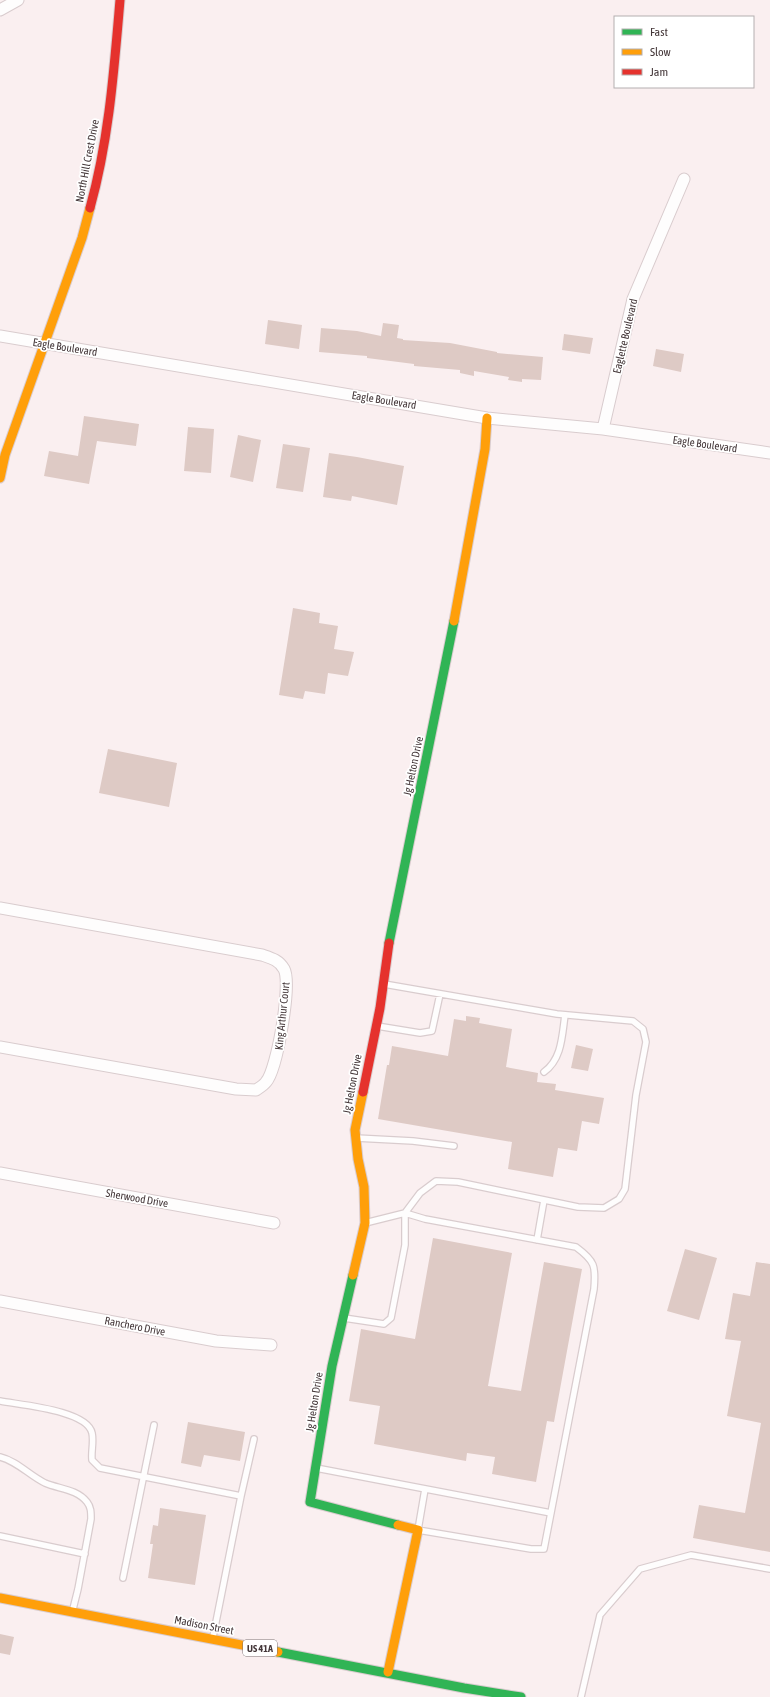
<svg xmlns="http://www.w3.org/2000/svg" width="770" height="1697" viewBox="0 0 770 1697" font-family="'Asap Condensed',sans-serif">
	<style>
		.building { fill: #decac5 }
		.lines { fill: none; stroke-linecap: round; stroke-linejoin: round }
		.lane-casing { stroke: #d9ccce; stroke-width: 8 }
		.street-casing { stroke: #d9ccce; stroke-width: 13 }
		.fast-casing { stroke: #d9ccce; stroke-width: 11 }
		.slow-casing { stroke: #d9ccce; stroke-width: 11 }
		.jam-casing { stroke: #d9ccce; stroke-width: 11 }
		.lane { stroke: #fefdfd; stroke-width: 5.5 }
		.street { stroke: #fefdfd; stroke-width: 11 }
		.fast { stroke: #30b455; stroke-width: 9 }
		.slow { stroke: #ff9f0a; stroke-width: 9 }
		.jam { stroke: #e5322d; stroke-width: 9 }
		.labels { text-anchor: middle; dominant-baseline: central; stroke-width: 3.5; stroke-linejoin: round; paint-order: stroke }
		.shield { fill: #fff; stroke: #7c7374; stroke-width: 1 }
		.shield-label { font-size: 10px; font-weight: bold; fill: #443739 }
		.street-label { font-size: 11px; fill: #443739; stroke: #fff }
	</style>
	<rect width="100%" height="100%" fill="#faeff0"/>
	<path class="building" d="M268 320 302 325 299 349 265 344Z
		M383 323 399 325 397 338 403 339V340L450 343 497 352V353L543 357 541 380 522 379V382L508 380 509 377 474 371V376L460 373V370L414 366V364L367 358V356L319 352 321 328 357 331 381 336Z
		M564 334 593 338 590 354 562 350Z
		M656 349 684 354 681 372 653 366Z
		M84 416 139 424 136 446 97 441 89 484 44 476 49 451 78 456Z
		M188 427 214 429 211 473 184 471Z
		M238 435 261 440 253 482 230 477Z
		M283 444 310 448 303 492 276 488Z
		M329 453 357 457 404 466 397 505 352 496 351 501 323 497Z
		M293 608 320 613 319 623 338 626 334 649 354 652 348 676 328 673 325 694 305 691 303 699 279 695Z
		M108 749 177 763 169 807 99 793Z
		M466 1016 480 1018 479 1023 512 1029 506 1067 538 1073 537 1082 556 1084 555 1090 604 1098 599 1124 582 1121 577 1151 558 1148 553 1177 508 1169 512 1142 378 1119 387 1065H389L392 1046 448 1056 454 1019 466 1021Z
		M576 1045 593 1049 588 1071 571 1068Z
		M433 1238 512 1253 488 1386 521 1391 544 1262 582 1269 554 1422 547 1421 536 1482 492 1474 495 1457 467 1453 466 1461 374 1444 380 1406 349 1401 361 1329 415 1339Z
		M685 1249 717 1258 699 1320 667 1311Z
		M756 1262 770 1264V1552L693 1538 699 1505 745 1513 761 1423 727 1416 741 1341 725 1339 733 1293 750 1296Z
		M188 1422 245 1432 240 1461 204 1455 201 1467 181 1463Z
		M160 1508 206 1515 195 1585 148 1578 153 1544H150L153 1525 158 1526Z
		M0 1634 14 1637 10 1655 0 1653Z"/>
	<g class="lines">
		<defs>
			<path id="lane" d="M377 1026 420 1033 432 1031 440 994
				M544 1072C562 1059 562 1036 565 1015
				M356 1138 413 1141 454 1146
				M365 1223 405 1213 420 1193 436 1181 458 1182 578 1207 604 1208 619 1199 625 1189 636 1095 646 1042 643 1029 633 1021 557 1014 384 984
				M537 1240 544 1200
				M344 1318 384 1324 391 1318 405 1245V1213L425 1219 576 1247C595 1261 596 1266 594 1289L544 1549H531L418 1530 425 1489
				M0 1401C20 1405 87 1410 92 1433 94 1442 91 1451 92 1460L100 1468 241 1496
				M0 1457C17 1461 30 1476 45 1483 59 1489 77 1489 87 1502 91 1507 91 1512 91 1519L78 1589 73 1609
				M316 1468 551 1513
				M0 1536 85 1554
				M123 1578 154 1425
				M213 1637 241 1496 254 1439
				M581 1697 600 1615 640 1569 691 1555 770 1569"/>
			<path id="street" d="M0 10 18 0
				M0 336 487 418 603 429 770 453
				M603 429 633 299 684 179
				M0 908 262 955C271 958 279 960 284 969 292 983 277 1070 266 1082 264 1085 259 1088 256 1090L236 1089 0 1047
				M0 1173 274 1223
				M0 1301 216 1341 271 1345"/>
			<path id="fast" d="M389 943 454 621
				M353 1275 332 1366 310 1502 398 1525
				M278 1652 464 1688 521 1697"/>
			<path id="slow" d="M0 478 5 455 82 238 90 208
				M454 621 485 449 487 418
				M353 1275 365 1223 364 1187 358 1159 355 1130 363 1092
				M0 1598 278 1652
				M388 1672 418 1530 398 1525"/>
			<path id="jam" d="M90 208C109 140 114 70 120 0
				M363 1092 380 1008 389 943"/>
		</defs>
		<use href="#lane" class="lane-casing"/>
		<use href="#street" class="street-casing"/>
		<use href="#fast" class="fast-casing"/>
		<use href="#slow" class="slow-casing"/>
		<use href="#jam" class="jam-casing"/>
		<use href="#lane" class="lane"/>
		<use href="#street" class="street"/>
		<use href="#fast" class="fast"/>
		<use href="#slow" class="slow"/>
		<use href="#jam" class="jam"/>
	</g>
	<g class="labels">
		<rect class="shield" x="243" y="1640" width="34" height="16" rx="3"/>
		<g class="shield-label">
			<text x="260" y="1648">US 41A</text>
		</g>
		<g class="street-label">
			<text transform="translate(87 161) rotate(-79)">North Hill Crest Drive</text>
			<text transform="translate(625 336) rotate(-77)">Eaglette Boulevard</text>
			<text transform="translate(65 347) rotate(9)">Eagle Boulevard</text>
			<text transform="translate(384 400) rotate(9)">Eagle Boulevard</text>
			<text transform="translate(705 444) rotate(8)">Eagle Boulevard</text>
			<text transform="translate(413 766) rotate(-78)">Jg Helton Drive</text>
			<text transform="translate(282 1016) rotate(-84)">King Arthur Court</text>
			<text transform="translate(352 1084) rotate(-79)">Jg Helton Drive</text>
			<text transform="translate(137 1198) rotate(10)">Sherwood Drive</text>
			<text transform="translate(135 1326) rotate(11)">Ranchero Drive</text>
			<text transform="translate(314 1402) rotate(-81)">Jg Helton Drive</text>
			<text transform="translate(204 1625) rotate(11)">Madison Street</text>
		</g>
	</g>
	<rect x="614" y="16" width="140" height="72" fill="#ffffff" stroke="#b4afb0"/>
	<rect x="622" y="29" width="20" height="6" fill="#30b455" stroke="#b4afb0"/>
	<text x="650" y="36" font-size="12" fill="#443739">Fast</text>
	<rect x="622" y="49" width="20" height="6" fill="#ff9f0a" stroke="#b4afb0"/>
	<text x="650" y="56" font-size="12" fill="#443739">Slow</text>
	<rect x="622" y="69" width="20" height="6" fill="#e5322d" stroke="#b4afb0"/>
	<text x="650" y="76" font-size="12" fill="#443739">Jam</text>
</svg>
